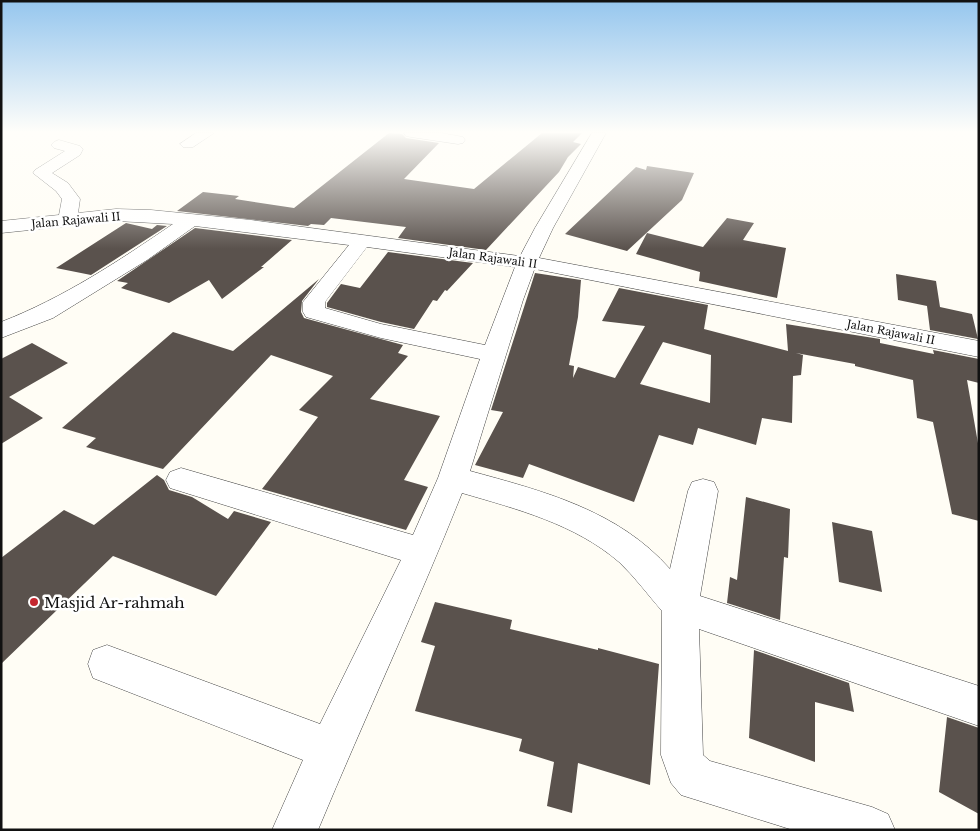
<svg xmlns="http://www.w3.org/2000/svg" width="980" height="831" viewBox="0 0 980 831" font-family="'Libre Baskerville',serif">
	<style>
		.building { fill: #5a524d; fill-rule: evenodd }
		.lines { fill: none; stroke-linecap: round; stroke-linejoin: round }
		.minor-casing { stroke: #444; stroke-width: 1 }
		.tertiary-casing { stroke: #444; stroke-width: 1 }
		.minor { fill: #fff; fill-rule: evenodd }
		.tertiary { fill: #fff; fill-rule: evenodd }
		.poi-dot { fill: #c4262e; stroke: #fff; stroke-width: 2 }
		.labels { text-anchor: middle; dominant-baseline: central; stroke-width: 5; stroke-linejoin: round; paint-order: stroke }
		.far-street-label { font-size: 11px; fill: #111; stroke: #fff }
		.near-poi-label { font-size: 15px; fill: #111; stroke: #fff; text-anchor: start }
	</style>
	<rect width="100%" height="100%" fill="#fffdf5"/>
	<path class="building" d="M389 133 402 134 406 138 439 143 404 179 474 189 542 133H582L573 142 581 144 568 157 559 172 486 250 398 238 406 227 331 218 324 225 311 224 308 226 177 211 203 192 239 196 235 199 294 208Z
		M647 166 694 173 682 200 627 251 565 234 636 167 646 170Z
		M727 218 754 223 743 240 786 248 777 298 699 281 700 272 636 254 647 233 703 247Z
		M126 223 152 229 157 225 167 226 91 275 56 268Z
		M195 228 292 240 261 267H264L222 299 209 280 169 303 121 288 128 283 117 281Z
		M388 252 473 263 447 291 445 290 437 301 433 300 414 329 381 322 327 307V303L341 284 360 288Z
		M535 273 581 280 578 317 569 365 574 366 573 378 578 367 615 378 645 326 602 321 619 288 708 305 704 329 788 351 786 324 880 339V343L934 354 933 350 979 359V383L967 380 979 449V521L952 514 933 422 917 418 913 380 855 366V364L796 353 803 355 801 375 793 376 792 423 762 418 756 445 698 428 693 445 659 435 634 502 529 464 523 478 475 465 503 412 491 410ZM663 342 711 355 710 403 640 384Z
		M896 274 936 281 940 307 972 314 978 339 930 330 927 306 898 300Z
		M319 279 302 301 301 312 304 318 403 345 398 353 408 356 370 399 440 416 404 480 428 487 406 530 262 489 318 417 299 410 333 376 271 355 163 469 86 447 96 438 62 428 173 332 233 351Z
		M32 343 68 363 9 397 43 418 1 444V359Z
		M157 475 164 480 169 490 192 497 228 519 234 511 271 522 216 596 113 556 1 664V558L64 510 94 525Z
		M746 497 790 509 788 558 784 557 780 620 727 603 730 577 737 580Z
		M832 522 872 531 882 592 839 582Z
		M435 602 512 620 510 629 598 650V648L659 664 650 785 578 763 572 813 547 806 554 762 519 751 522 739 415 711 435 646 421 642Z
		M754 650 849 683 854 712 815 702V762L749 738Z
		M947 717 979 728V814L939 792Z"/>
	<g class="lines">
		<defs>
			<path id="minor" d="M196 133H214L193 147H183L180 144Z
				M404 133H441L463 137 465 140 463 143 458 144 411 137 406 136Z
				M59 140 80 146 83 149 80 155 52 173 68 183 80 199 78 213 116 209 151 210 251 220 534 258 537 262 523 300 470 471C543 491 618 510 670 569L688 491 692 482 703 479 714 482 718 491 700 596 979 686V726L699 629 703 755 710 761 872 807 888 814 895 830H793L681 795 671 783 661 755 662 611C648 595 635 577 619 562 575 524 517 509 462 493 417 606 365 717 318 830H272L303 760 93 678 88 664 93 650 107 645 320 724 401 560 170 488 166 480 170 472 181 468 413 535 438 478 480 359 381 338 306 317 303 312V302L349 245 195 226 147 260 53 318 1 338V322C63 298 119 261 173 224L116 221 1 233V221L59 215 62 199 56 191 33 173 35 170 65 151 54 148 51 145 54 142ZM367 247 515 267 485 345 381 324 325 308V302Z"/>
			<path id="tertiary" d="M592 133H606L553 228 539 258 979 341V357L520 266 517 262 535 228Z"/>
		</defs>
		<use href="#minor" class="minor-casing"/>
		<use href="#tertiary" class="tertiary-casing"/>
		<use href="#minor" class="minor"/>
		<use href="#tertiary" class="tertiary"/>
	</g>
	<linearGradient id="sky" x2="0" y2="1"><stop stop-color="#95c6ee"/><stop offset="0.53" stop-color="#fffefa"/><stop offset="1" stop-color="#fffefa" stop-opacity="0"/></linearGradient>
	<rect width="980" height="249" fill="url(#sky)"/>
	<circle class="poi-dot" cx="34" cy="602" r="5"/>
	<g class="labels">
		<g class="far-street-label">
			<text transform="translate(76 220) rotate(-5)">Jalan Rajawali II</text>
			<text transform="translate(493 258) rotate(8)">Jalan Rajawali II</text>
			<text transform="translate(891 332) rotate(11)">Jalan Rajawali II</text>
		</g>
		<g class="near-poi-label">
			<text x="44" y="602">Masjid Ar-rahmah</text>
		</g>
	</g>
	<rect width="980" height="831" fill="none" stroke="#111111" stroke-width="5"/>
</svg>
